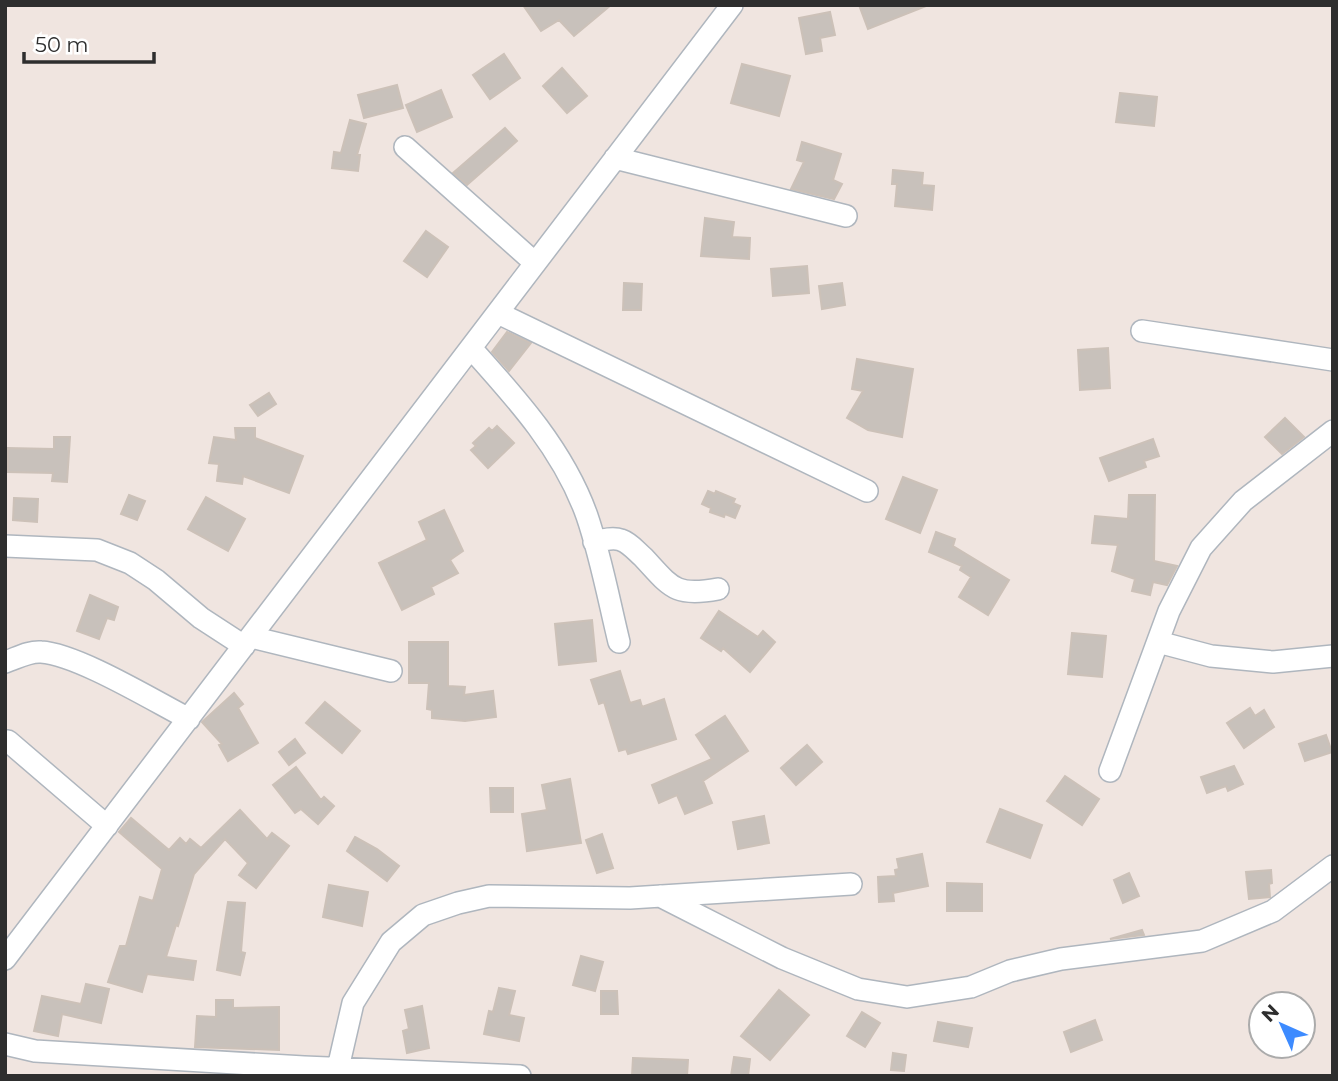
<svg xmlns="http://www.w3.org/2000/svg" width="1338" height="1081" viewBox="0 0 1338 1081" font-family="Montserrat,sans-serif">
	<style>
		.building { fill: #c8c1bb; stroke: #ccc1b8; stroke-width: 2 }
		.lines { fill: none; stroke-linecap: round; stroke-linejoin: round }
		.minor-casing { stroke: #afb6be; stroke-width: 24 }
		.minor { stroke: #fff; stroke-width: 21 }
	</style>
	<rect width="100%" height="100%" fill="#f0e5e0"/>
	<path class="building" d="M523 5H611L574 36 559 20 541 31Z
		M859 5H926V6L868 29Z
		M830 12 835 35 820 38 822 51 806 54 799 18Z
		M504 54 520 78 490 99 473 75Z
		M742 64 790 76 779 116 731 103Z
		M562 68 587 96 567 113 543 86Z
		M397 85 403 108 364 118 358 95Z
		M441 90 452 117 417 132 406 105Z
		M1120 93 1157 97 1154 126 1116 122Z
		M350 120 366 124 357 155H360L358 171 332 168 334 152 341 153Z
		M505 128 517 141 467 185 453 173Z
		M802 142 841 154 833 180 842 184 834 199 791 189 804 162 797 160Z
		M893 170 923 173 922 185 934 186 932 210 895 206 897 184H892Z
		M705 218 734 222 732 237 750 238 749 259 701 256Z
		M426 231 448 247 427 277 404 261Z
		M807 266 809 293 773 296 771 269Z
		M624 283 642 284 641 310H623Z
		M842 283 845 305 822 309 819 286Z
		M507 332 531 343 509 371 492 352Z
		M1108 348 1110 388 1080 390 1078 350Z
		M857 359 913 369 902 437 868 430 847 418 863 391 852 389Z
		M269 393 276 404 258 416 250 405Z
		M1285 418 1304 437 1282 454 1265 437Z
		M497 426 514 443 488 468 471 450 476 446 473 443 489 428 492 431Z
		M235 428H255V438L303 456 289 493 243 476 242 484 217 481 219 464 209 463 214 437 236 440Z
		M54 437H70L67 482 52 481 53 473 8 472V448L54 449Z
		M1153 439 1159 456 1144 461 1146 467 1109 481 1100 458Z
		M903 477 937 490 920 533 886 519Z
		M708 491 715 494 716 491 735 499 733 503 740 506 735 518 725 514 724 517 710 512 711 508 702 504Z
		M129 495 145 501 137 520 121 514Z
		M1129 495H1155L1154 561 1177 566 1167 585 1153 582 1150 595 1132 591 1135 579 1112 571 1118 545 1092 543 1095 516 1128 519Z
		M206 497 245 519 228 551 188 529Z
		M14 498 38 499 37 522 13 520Z
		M444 510 463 551 450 560 458 573 431 587 434 594 402 610 379 563 427 540 419 522Z
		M936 532 955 539 953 546 1009 580 988 615 959 597 971 577 960 570 962 566 929 552Z
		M90 595 118 607 114 620 107 618 99 639 77 631Z
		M719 611 758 637 763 631 775 642 750 672 723 648 721 651 701 638Z
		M592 620 596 661 559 665 555 624Z
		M1072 633 1106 636 1102 677 1068 674Z
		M409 642H448V686L465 687 464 695 493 691 496 717 465 721 432 718V710L427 709 429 683H409Z
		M620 671 630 703 640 700 642 707 664 699 676 739 628 754 626 749 619 751 604 702 599 704 591 680Z
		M234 693 243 704 238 708 258 743 228 761 219 745 222 744 202 722Z
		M325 702 360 731 342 753 306 723Z
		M1250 708 1255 716 1264 710 1274 727 1244 748 1227 723Z
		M725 716 748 751 703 781 712 803 685 814 677 795 659 803 652 785 712 759 696 735Z
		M1326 735 1332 752 1305 761 1299 744Z
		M295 739 305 753 289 765 279 752Z
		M807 745 822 762 796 785 781 768Z
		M1234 766 1243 784 1228 791 1226 786 1207 793 1201 777Z
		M296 767 321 800 324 797 334 806 318 824 301 809 295 813 273 785Z
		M1065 776 1099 799 1082 825 1047 801Z
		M570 779 581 843 527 851 522 814 547 810 542 785Z
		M490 788H513V812H491Z
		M1000 809 1042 825 1030 858 987 842Z
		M240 810 267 839 272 833 289 846 256 888 239 875 248 863 225 839 194 874 178 926 176 925 166 957 196 961 193 980 147 974 142 992 108 982 120 946H126L140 897 153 901 162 869 119 832 131 818 169 850 180 838 186 844 190 839 201 848Z
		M764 816 769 843 738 849 733 822Z
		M602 834 613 868 597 873 586 840Z
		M355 837 377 849 399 866 387 881 347 851Z
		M922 854 928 886 893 893 894 901 879 902 878 877 896 876 895 870 899 869 897 859Z
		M1271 870 1272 883 1269 884 1270 897 1249 899 1246 872Z
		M1129 873 1139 896 1123 903 1114 880Z
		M947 883 982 884V911H947Z
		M329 885 368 892 362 926 323 917Z
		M228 902 245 903 241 952 245 953 240 975 217 970Z
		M1142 930 1144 935 1110 939Z
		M581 956 603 962 595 991 573 985Z
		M86 984 109 989 101 1023 62 1014 58 1036 34 1031 42 996 81 1004Z
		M499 988 515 991 509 1015 524 1018 519 1041 484 1034 489 1011 493 1012Z
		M779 990 809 1015 770 1060 741 1036Z
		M601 991H617L618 1014H601Z
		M216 1000H233V1008L279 1007V1050L195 1047 197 1016 216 1017Z
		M422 1006 429 1048 407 1053 403 1031 409 1029 405 1010Z
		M862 1012 880 1023 865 1047 847 1036Z
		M1095 1020 1102 1040 1071 1052 1064 1032Z
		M938 1022 972 1028 968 1047 934 1041Z
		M893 1053 906 1055 904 1071 891 1070Z
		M734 1057 750 1059 748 1076H731Z
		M633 1058 688 1060 687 1076H632Z"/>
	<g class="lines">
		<defs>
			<path id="minor" d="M405 147 535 263
				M615 158 846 216
				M498 313 867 491
				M1142 331 1333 360
				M471 348C517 399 564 451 587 516 601 557 609 601 619 642
				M594 542C602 540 613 537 621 540 630 543 636 551 643 557 671 587 674 597 718 589
				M5 546 97 550 130 563 156 580 201 618 244 646
				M251 637 391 671
				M1158 642 1211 656 1273 662 1333 656
				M5 662C17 658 29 651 41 652 77 654 154 701 189 719
				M8 741 107 826
				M1110 771 1169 611 1201 548 1243 501 1333 431
				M660 896 782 958 858 989 907 997 971 987 1010 971 1061 959 1202 941 1273 911 1333 866
				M5 959 732 5
				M5 1044 35 1051 304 1067 520 1076
				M338 1068 353 1003 391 942 423 915 458 903 489 896 630 898 851 884"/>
		</defs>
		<use href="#minor" class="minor-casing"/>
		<use href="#minor" class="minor"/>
	</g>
	<rect width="1338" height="1081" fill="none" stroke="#2e2e2e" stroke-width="14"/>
	<g transform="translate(1282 1025) rotate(315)"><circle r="33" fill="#ffffff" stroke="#ababab" stroke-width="2"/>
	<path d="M0-5L12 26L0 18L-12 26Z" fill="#3d8bff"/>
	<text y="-10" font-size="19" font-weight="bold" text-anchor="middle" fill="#2e2e2e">N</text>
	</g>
	<path d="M24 52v10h130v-10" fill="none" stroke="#2e2e2e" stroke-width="3.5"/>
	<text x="35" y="52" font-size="21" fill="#2e2e2e" stroke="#ffffff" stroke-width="5" paint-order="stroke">50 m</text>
</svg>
